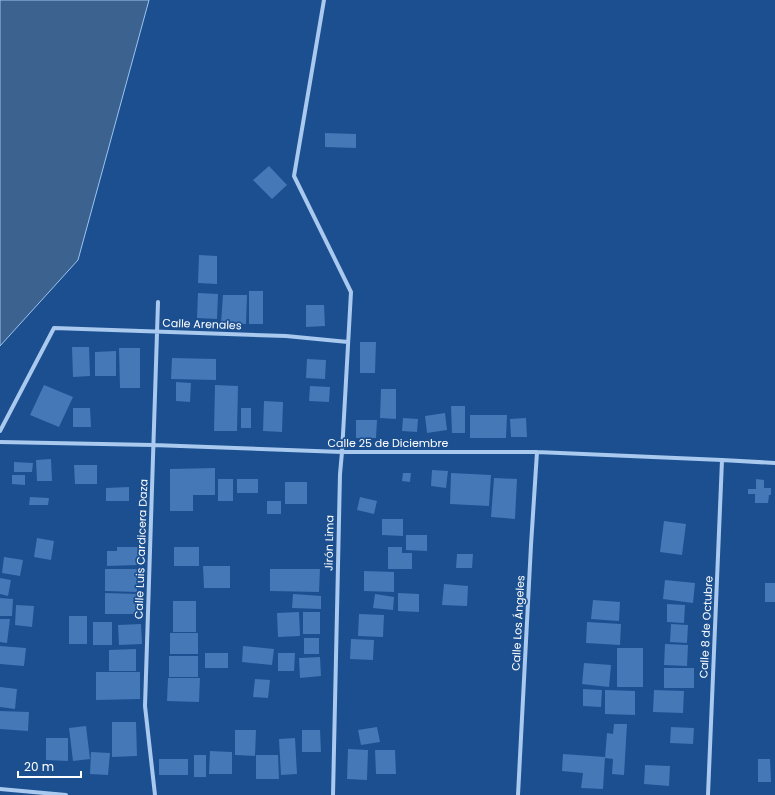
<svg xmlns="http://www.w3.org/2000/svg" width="775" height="795" viewBox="0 0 775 795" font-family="Poppins,sans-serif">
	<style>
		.water { fill: #3c6290; stroke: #9cc4f0 }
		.building { fill: #4478b7 }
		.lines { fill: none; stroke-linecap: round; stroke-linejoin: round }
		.minor { stroke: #a9c9ee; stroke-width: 4 }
		.labels { text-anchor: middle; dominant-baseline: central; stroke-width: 3.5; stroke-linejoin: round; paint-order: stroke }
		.street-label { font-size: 11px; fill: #fff; stroke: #1b4f8f }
	</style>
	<rect width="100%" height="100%" fill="#1b4f8f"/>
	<path class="water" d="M0 0H149L78 260 0 346Z"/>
	<path class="building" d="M325 133 356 134V148L325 147Z
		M269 166 287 185 272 199 253 180Z
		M199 255 217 256V284L198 283Z
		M249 291H263V324H249Z
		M198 293 218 294 217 319 197 318Z
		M223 295H247L246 324 221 323Z
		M306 305H324L325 326 306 327Z
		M360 342H376L375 373H360Z
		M72 347H89L90 376 73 377Z
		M119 348H140V388H120Z
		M116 351V376H95V352Z
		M172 358 216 359V380L171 379Z
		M307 359 326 360 325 379 306 378Z
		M176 382 191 383 190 402 176 401Z
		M44 385 73 397 59 427 30 415Z
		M215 385 238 386 237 431H214Z
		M310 386 330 387 329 402 309 401Z
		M381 389H396V419L380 418Z
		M264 401 283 402 282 432 263 431Z
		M451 406H465V433H452Z
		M73 408H90L91 427H73Z
		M241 408H251V428H241Z
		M445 413 447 430 427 433 425 416Z
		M470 415H507L506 438H470Z
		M403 418 418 419 417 432 402 431Z
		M526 418 527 437H511L510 419Z
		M356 420H377L376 438H356Z
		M51 459 52 481H37L36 460Z
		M14 462 33 463 32 472H14Z
		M74 465H97V484H75Z
		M215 468V495H193V511H170V469Z
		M432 470 448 471 446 488 431 486Z
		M403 473H411L410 482 402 481Z
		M451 473 491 475 489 506 450 504Z
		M12 475H25V485L12 484Z
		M494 478 517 479 515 519 491 517Z
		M218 479H233V501H218Z
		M237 479H258V493H237Z
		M756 479 764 480V488H771V495H769L768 503H755V494H748V489H756Z
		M285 482H307V504H285Z
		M129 487V501H106V488Z
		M30 497 49 498 48 505H29Z
		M360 497 377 501 374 514 357 510Z
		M267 501H281V514H267Z
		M382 519H403V536L382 535Z
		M664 521 686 524 682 555 660 552Z
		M406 535H427V551L406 550Z
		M37 538 54 541 51 560 34 557Z
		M117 547H138V565L107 566V551H117Z
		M174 547H199V566H174Z
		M388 547H402V553H412V569H388Z
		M457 554H473L472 568H456Z
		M4 557 23 560 20 576 2 573Z
		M203 566H230V588H204Z
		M105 569H137V592L105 591Z
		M270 569H320L319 592 270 591Z
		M364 571 394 572V592L364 591Z
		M0 578 11 580 8 596 0 594Z
		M665 580 695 583 693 603 663 599Z
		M765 583H775V602H765Z
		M444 584 468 586 467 606 442 605Z
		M105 593 139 594 138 614H105Z
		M398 593 419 594V612L398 611Z
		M293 594 321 596V609L292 608Z
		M375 594 394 597 393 610 373 608Z
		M0 598 13 599 12 616H0Z
		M593 600 620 602 619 621 591 619Z
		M173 601H196V632H173Z
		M667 604 685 605 684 623 667 622Z
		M16 605 34 606 32 627 15 625Z
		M299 612 300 636 278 637 277 613Z
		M303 612H320V634H303Z
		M359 614 384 615 383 637 358 636Z
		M69 616H87V644H69Z
		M0 619H10L7 643 0 642Z
		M93 622H112V645H93Z
		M587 622 621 624 620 645 586 643Z
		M141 624 142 644 119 645 118 625Z
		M671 624 688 625 687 643 670 642Z
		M170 633H198V654H170Z
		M304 638H319V654H304Z
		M351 639 374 640 373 660 350 659Z
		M665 644 688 645 687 666 664 665Z
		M0 646 26 648 24 666 0 664Z
		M243 646 274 649 272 665 242 662Z
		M617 648H643V687H617Z
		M136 649V671H109V650Z
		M205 653H228V668H205Z
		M278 653H295L294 671H278Z
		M169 656H198V677H169Z
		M320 657 321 676 300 678 299 658Z
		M584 663 611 665 609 687 582 684Z
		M664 668H694V688H664Z
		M96 672H140V699L96 700Z
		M168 678H200L199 702 167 701Z
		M255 679 270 680 268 698 253 697Z
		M0 687 17 689 15 709 0 707Z
		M583 689 602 690 601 707 583 706Z
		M605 690 635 691V715L605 714Z
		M654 690 684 691 683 713 653 712Z
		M0 711 29 712 28 731 0 729Z
		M112 722H136L137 756 112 757Z
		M614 724H627L624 775 612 774 613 759 605 758 607 733 613 734Z
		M86 726 90 759 73 761 69 728Z
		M377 727 380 742 361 745 358 730Z
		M671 727 694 728 693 744 670 743Z
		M235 730H256L255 756 235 755Z
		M302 730H320L321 752H302Z
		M46 738H68V761L46 760Z
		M295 738 297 774 281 775 279 739Z
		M348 749 368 750 367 780 347 779Z
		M375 750H395L396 774H376Z
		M210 751 232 752V774H209Z
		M91 752 110 753 108 775 90 774Z
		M563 754 605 757 603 789 581 788 583 773 562 771Z
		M194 755H206V777H194Z
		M256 755H278L279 779H256Z
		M159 759H188V775H159Z
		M758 759H770L771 782H758Z
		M645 765 670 766 669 786 644 784Z"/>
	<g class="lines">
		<path class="minor" d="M324 0 294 176 351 292 342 452 340 474 333 795
			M0 431 54 328 286 336 348 342
			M0 442 153 445 342 452H537L722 460 775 463
			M0 789 66 795
			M155 795 145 706 158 302
			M518 795 531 545 537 452
			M708 795 722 460"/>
	</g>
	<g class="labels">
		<g class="street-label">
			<text transform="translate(202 324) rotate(2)">Calle Arenales</text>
			<text x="388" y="443">Calle 25 de Diciembre</text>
			<text transform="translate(329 543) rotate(-89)">Jirón Lima</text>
			<text transform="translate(141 549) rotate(-88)">Calle Luis Cardicera Daza</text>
			<text transform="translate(518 623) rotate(-87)">Calle Los Ángeles</text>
			<text transform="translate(706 627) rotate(-87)">Calle 8 de Octubre</text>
		</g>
	</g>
	<path d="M18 771v6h63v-6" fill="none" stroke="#ffffff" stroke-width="2"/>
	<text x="24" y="771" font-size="12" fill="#ffffff" stroke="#1b4f8f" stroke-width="3" paint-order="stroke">20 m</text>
</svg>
